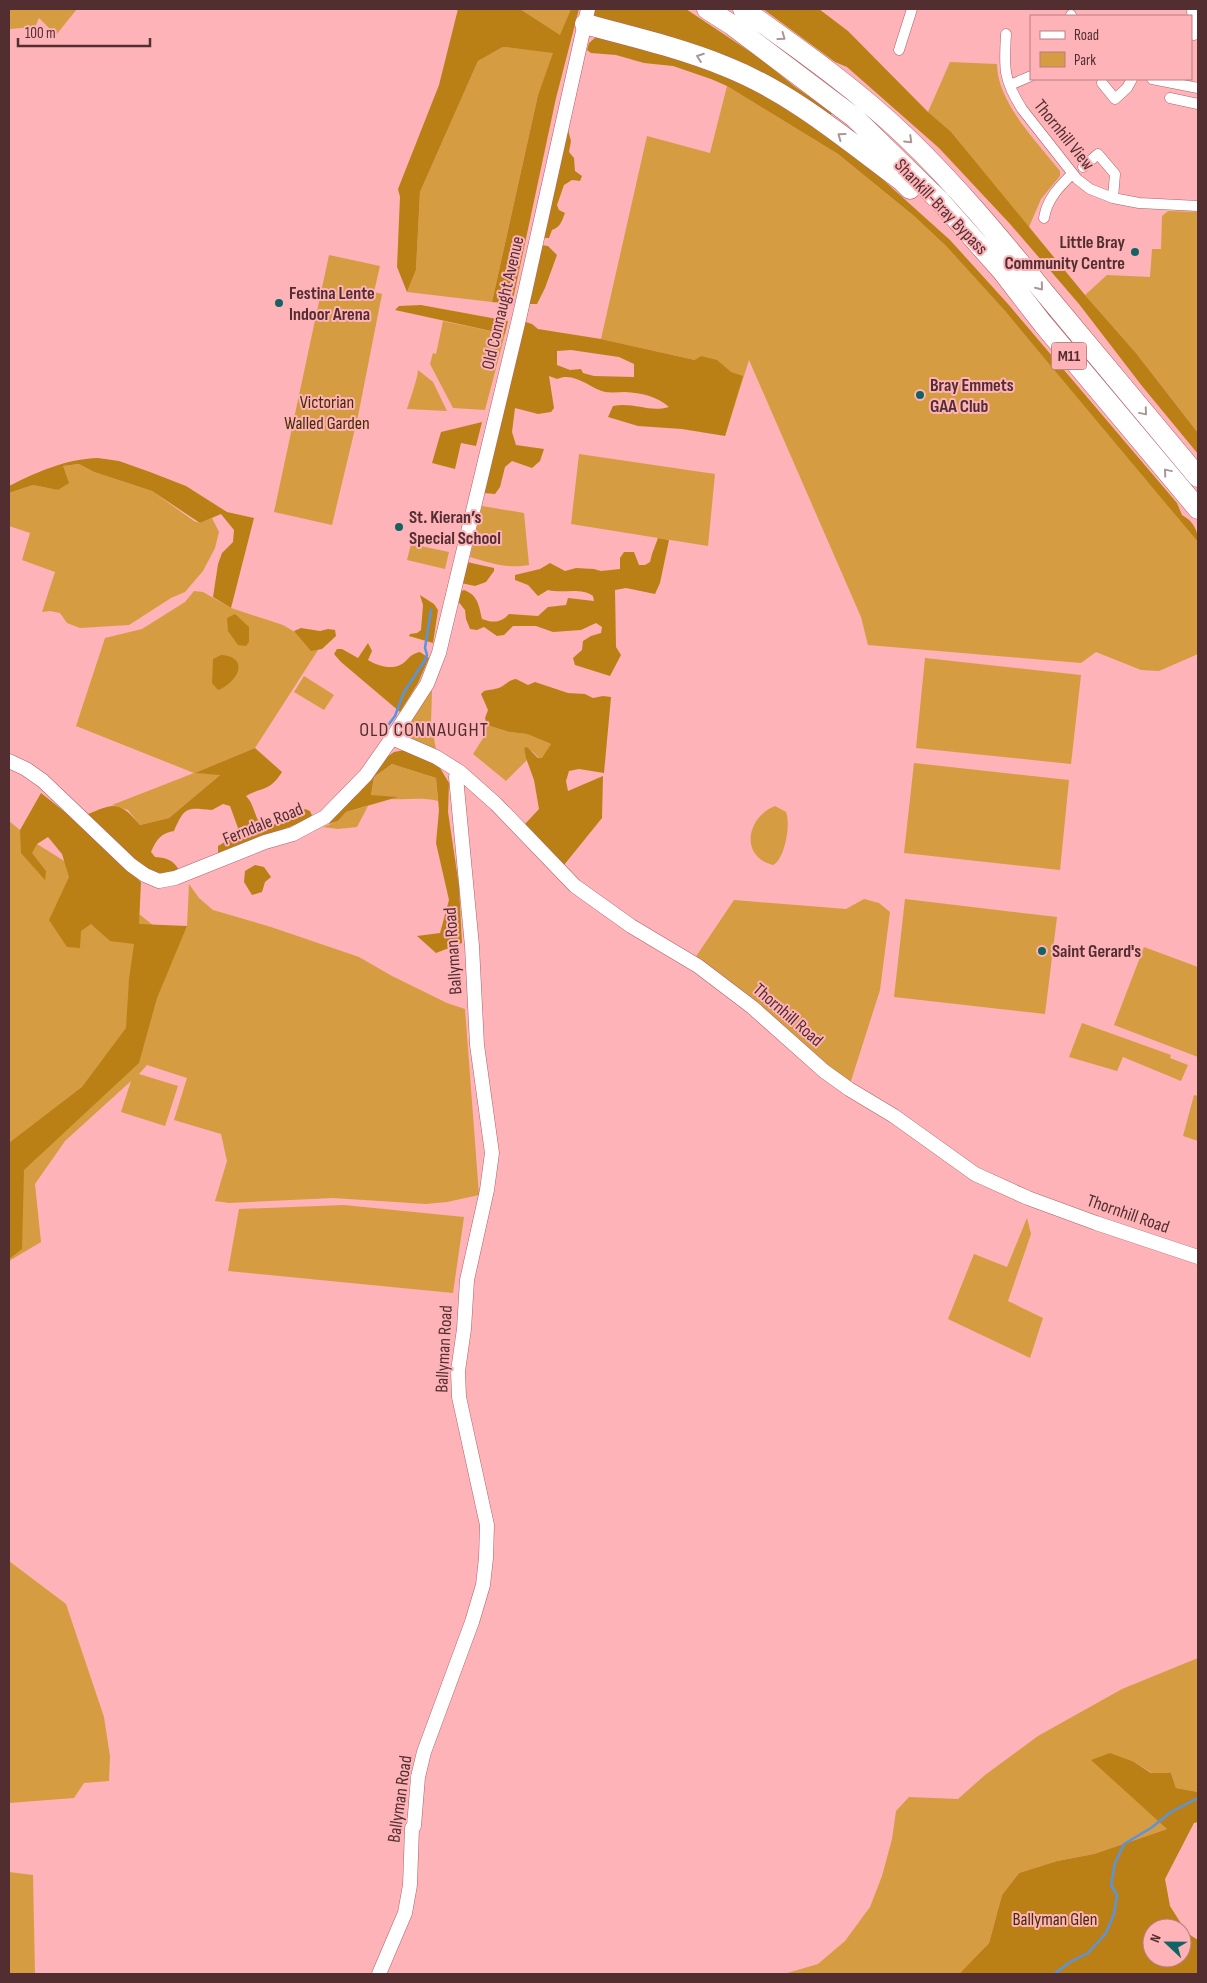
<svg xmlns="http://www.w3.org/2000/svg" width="1207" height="1983" viewBox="0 0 1207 1983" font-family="'Sofia Sans Condensed',sans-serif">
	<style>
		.green { fill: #d69c41 }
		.forest { fill: #ba8015; fill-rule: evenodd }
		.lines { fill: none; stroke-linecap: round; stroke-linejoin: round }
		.stream { stroke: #5994e0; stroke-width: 2.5 }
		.minor-casing { stroke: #b25f66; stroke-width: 11 }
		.tertiary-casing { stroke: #b25f66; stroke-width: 15 }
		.motorway-casing { stroke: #b25f66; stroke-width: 21 }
		.minor { stroke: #fff; stroke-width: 10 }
		.tertiary { stroke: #fff; stroke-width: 14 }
		.motorway { stroke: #fff; stroke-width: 20 }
		.oneway { stroke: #a89698 }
		.poi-dot { fill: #126363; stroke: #fdb3b7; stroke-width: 2 }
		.labels { text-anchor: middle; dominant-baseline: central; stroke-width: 4; stroke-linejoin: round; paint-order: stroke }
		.shield { fill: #fdb3b7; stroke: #855658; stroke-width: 1 }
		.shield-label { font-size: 16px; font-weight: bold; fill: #522e30 }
		.street-label { font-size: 18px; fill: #522e30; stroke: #fdb3b7 }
		.poi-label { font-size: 18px; font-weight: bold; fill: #522e30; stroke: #fdb3b7; text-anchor: start }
		.park-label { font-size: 18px; fill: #442c03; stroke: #fdb3b7 }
		.quarter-label { font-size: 20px; letter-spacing: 1px; fill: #522e30; stroke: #fdb3b7 }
	</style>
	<rect width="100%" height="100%" fill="#fdb3b7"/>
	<path class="green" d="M9 9H77L56 35 39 18 35 27 9 29Z
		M520 9H571L538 95 492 302 407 292 416 270 420 192 478 61 503 47 549 52 556 33Z
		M950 62 997 64C997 102 1037 142 1060 171V176L1041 199 1029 227 928 112Z
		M727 86 838 154 914 216 946 246 1005 311 1131 460 1198 542V654L1159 671 1141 670 1096 652 1081 663 868 645 861 617 749 360 725 436 695 360 601 339 647 136 710 153Z
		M1168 211 1198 212V433L1136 353 1085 295 1107 275 1150 277 1152 249H1161L1162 216Z
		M329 255 380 266 374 292 382 294 358 416 332 525 274 512Z
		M443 321 505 334 485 410 453 408 430 364 433 353 436 354Z
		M418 370 433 382 447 411 407 409C410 400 418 377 418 370Z
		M579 454 715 474 708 546 571 524Z
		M79 464 94 472 152 491 194 521 200 523 212 518 219 532 215 548 203 571 185 592 171 598 129 625 80 628 67 623 60 613 50 611 42 612 55 572 22 560 30 533 9 526V493L33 485 59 490 63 466Z
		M482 506 524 513 529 565C508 569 490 563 470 557Z
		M411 544 449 552 445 569 407 560Z
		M194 591 203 592 231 608 283 625 320 647 255 748 196 773 221 774 169 818 140 825 128 810 112 805 194 773 76 726 105 638 142 629 185 602Z
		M925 658 1081 675 1071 764 916 748Z
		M304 676 334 695 324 710 294 692Z
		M432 691 431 723 436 749C391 740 412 718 429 692Z
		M487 725 509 732 527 734 551 744 543 758H539L533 752 524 748 527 760 506 781 473 754 485 735Z
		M914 763 1069 780 1060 870 904 853Z
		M392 764 436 778 438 801C422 797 407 800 391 799L396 797 371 796 374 777Z
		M368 806 357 827 338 829 323 827 338 821 346 812Z
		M775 806 786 812C791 824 785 859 773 865 739 856 747 817 775 806Z
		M9 821 37 844 106 887 160 931 187 926 189 884 199 898 213 910 271 927 359 957 392 976 447 1003 465 1009 479 1195 447 1202 426 1204 333 1198 229 1203 215 1201 227 1161 221 1134 174 1120 187 1078 147 1065 139 1074 178 1086 165 1126 121 1112 131 1081 65 1141 35 1184 41 1242 9 1261Z
		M864 899 879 903 890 912 880 990 850 1084 724 977 695 958 734 900 846 909Z
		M905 899 1057 917 1045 1014 894 997Z
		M1144 947 1198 967V1057L1114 1025Z
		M1082 1023 1171 1055 1170 1058 1188 1065 1181 1081 1123 1057 1117 1071 1069 1057Z
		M1194 1095 1198 1096V1141L1183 1136Z
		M344 1205 464 1217 453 1293 228 1271 239 1209Z
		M1027 1218 1031 1234 1008 1301 1043 1318 1030 1358 948 1319 974 1254 1007 1267Z
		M9 1561 66 1604 104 1717 110 1756 109 1781 84 1783 74 1798 9 1803Z
		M1198 1658V1792L1176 1788 1171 1773H1152L1134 1762 1167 1829 1094 1854 1057 1861 1019 1873 1002 1895 989 1943 959 1974H784L818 1964 845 1941 870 1907 882 1876 892 1839 896 1811 909 1797 958 1799 985 1775 1038 1736 1122 1689Z
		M9 1872 33 1875 35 1974H9Z"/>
	<path class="forest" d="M458 9H520L560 35 571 9H579L556 98 512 304 492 302 538 95 553 53 503 47 478 61 420 192 416 270 407 292 397 267 400 197 398 189 439 85Z
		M591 9H686L761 59 794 86 833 113 827 117 588 20Z
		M763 9H819L848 31 928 112 951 132 1085 295 1136 353 1198 433V454L1142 386 1079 304 1011 225 939 148 847 67 835 62Z
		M596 37 640 48 717 72 744 85 784 106 871 169 950 240 1008 304 1177 503 1182 515C1193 521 1198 530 1198 542L1005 311 946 246 914 216 838 154 727 86 711 79 673 66 644 63 616 55 591 53 587 50 589 43Z
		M568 130 571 141 569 152 574 158 575 171 582 176 580 181 572 180 564 185 557 205 559 210 565 213C562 220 561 227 552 230L549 238H543Z
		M541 245 548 246 557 255 545 288 537 304H527Z
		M421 305 508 321 505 334 395 310 399 306Z
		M523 321 532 324 538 329 601 339 695 360 701 356 717 360 731 372 743 376 725 436 682 429 638 426 608 417 613 406C635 402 649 413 669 407 657 396 641 393 625 392 618 392 612 393 605 392 590 388 574 371 557 379L549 376 554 408 551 412 538 414 515 408 512 432 516 445 544 449 540 461 532 468 512 461 505 467 500 487 495 494 484 493ZM571 350 619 357 634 364V377L594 376 583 373 581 369 570 370 557 365V351Z
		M482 422 476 446 461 443 455 469 432 463 441 432Z
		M98 458 119 461 150 472 186 486 227 512 254 518 231 608 213 597 218 564 222 553 233 542 234 530 221 514 200 523 152 491 94 472 79 464 63 466 69 483 58 490 33 485 9 493V486C37 472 66 459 98 458Z
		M658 538 669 540 660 583 655 594 626 588 615 590 616 647 621 655 610 676 575 665 573 658 582 650 583 641 591 636 601 633 602 627 596 623 581 630 553 632 536 626H513L504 635 497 636 484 627 477 630 470 629 466 619 465 610 457 600 459 592 464 590C478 595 479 606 482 619 493 623 501 623 509 614L538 616 548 607 566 605 568 598 594 601 593 596C581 587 563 594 548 590L538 596 528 585 515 580V575L540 569 550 563 565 571 576 568 594 569 601 571 620 569V558L624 552H634L639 565H645L650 562 652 554Z
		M467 562 494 568V571L486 582 475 586 461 583Z
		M420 595 434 604 438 610 433 643 409 636 410 634 417 633 421 630 423 605Z
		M235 614 249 627V642L246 646 238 645 228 631 227 618Z
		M301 628 320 631 328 629 335 630 336 636 322 649 311 651 294 631Z
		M368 643 372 651 368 660C375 665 391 670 400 665 409 661 407 655 420 652L429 658 418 683 400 712 341 662 334 654 337 649H342L358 658Z
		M221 655C225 655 230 656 233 658 248 668 229 687 218 690L212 683 213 659Z
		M516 679 528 685 535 682 568 693 585 694 593 698 603 696 611 697 604 773 579 769 569 771 566 781 568 791 603 776 602 818 564 865 525 824 539 809 534 780 526 758 524 748 527 747 538 758H542L551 744 527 734 509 732 487 725 485 718 488 710 481 694 484 691C490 689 495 690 501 687 506 684 509 680 516 679Z
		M255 748 282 772C269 792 264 786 246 796 255 805 254 818 263 827L278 823 305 809 310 811 313 818 260 838 218 857V846L230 839 238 828 230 806 223 804 212 810C188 808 185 805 174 831 161 833 156 840 151 852L155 857C169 858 175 861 181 874L169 875 148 873 81 817C111 805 117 797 140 825L169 818 220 775 195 773Z
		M405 750 423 756 440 768 449 783 448 812 459 886 462 943 436 953 417 936 440 933 449 900 436 843 439 810 436 778 392 764 374 777 371 795 398 797 346 812 338 821 329 824 332 817 360 792 387 757 394 752Z
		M41 793 75 820 141 882 139 924 187 926 157 998 139 1063 24 1170 22 1249 9 1259V1143L82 1087 126 1028 129 979 134 944 110 941 91 924 81 931 80 948 67 947 49 920 69 877 62 854 48 837 37 844 32 853 46 871 45 880 21 853 20 830Z
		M255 865 264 867 271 877 265 882 262 892 252 895 244 882 245 871Z
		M1110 1753 1134 1762 1151 1773H1171L1176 1788 1198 1792V1822L1194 1823 1165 1879 1170 1906 1187 1933 1198 1940V1971L1196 1974H959L989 1943 1002 1895 1019 1873 1057 1861 1094 1854 1167 1829 1091 1760ZM1152 1928H1182V1958H1152Z"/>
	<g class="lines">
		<path class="stream" d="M389 724 395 716 404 692 425 660 427 655 425 648 431 610
			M1054 1974 1070 1962 1088 1953 1106 1933 1114 1914 1117 1895 1111 1885 1115 1863 1124 1844 1151 1828 1171 1812 1198 1798"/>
		<defs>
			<path id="minor" d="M1192 9 1194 35
				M1071 15V16
				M1006 34C1004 68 1003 79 1022 109L1077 179 1090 189 1113 198 1115 174 1098 154 1083 167
				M899 50 912 9
				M1152 79 1198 88
				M1102 83 1115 99 1127 88 1132 79
				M1010 85 1031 76
				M1170 98 1198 104
				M1113 198 1139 203 1198 206
				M1044 218C1047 199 1059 187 1072 174"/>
			<path id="tertiary" d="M392 738 436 757 460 772 496 804 575 886 631 926 698 966 752 1007 824 1071 849 1089 894 1116 975 1174 1028 1198 1096 1223 1198 1257
				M9 761 26 769 43 781 131 865 145 875 159 881 175 878 265 842 293 834 325 817 366 775 392 738 427 684 439 653 519 319 588 9
				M379 1974 405 1913 410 1885 412 1828 414 1826 418 1777 424 1752 472 1622 483 1585 486 1558 487 1525 459 1397 458 1371 464 1329 467 1280 487 1190 492 1153 477 1045 472 946 456 777 460 772"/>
			<path id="motorway" d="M707 9 732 25 855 118 941 202 1002 271 1043 324 1198 509
				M743 9C799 49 856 89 906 137 957 186 999 237 1044 292 1095 354 1147 415 1198 477
				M585 24C633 37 681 48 727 67 792 93 847 140 902 181L910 189"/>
		</defs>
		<use href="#minor" class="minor-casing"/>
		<use href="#tertiary" class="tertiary-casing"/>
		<use href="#motorway" class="motorway-casing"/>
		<use href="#minor" class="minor"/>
		<use href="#tertiary" class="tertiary"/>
		<use href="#motorway" class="motorway"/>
	</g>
	<defs><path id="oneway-chevron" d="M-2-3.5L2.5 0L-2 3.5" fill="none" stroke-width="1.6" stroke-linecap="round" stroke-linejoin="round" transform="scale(1.25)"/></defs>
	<g class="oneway">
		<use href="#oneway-chevron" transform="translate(782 37) rotate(36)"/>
		<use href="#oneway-chevron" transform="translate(700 57) rotate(-160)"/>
		<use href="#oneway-chevron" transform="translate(841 136) rotate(-144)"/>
		<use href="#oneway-chevron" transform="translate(909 140) rotate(44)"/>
		<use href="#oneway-chevron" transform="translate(1040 287) rotate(51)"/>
		<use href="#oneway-chevron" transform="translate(1144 412) rotate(50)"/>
		<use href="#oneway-chevron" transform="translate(1167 472) rotate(-130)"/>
	</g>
	<g class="poi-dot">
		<circle cx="1135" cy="252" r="5"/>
		<circle cx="279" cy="303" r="5"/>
		<circle cx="920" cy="395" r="5"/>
		<circle cx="399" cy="527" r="5"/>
		<circle cx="1042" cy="951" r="5"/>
	</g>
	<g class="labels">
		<rect class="shield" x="1051.5" y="342.5" width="35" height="27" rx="4"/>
		<g class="shield-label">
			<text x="1069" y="356">M11</text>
		</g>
		<g class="street-label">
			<text transform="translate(1064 135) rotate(51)">Thornhill View</text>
			<text transform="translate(941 207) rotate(46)">Shankill-Bray Bypass</text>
			<text transform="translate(503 303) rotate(-77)">Old Connaught Avenue</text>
			<text transform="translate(263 824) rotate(-22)">Ferndale Road</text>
			<text transform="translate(453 951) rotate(-94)">Ballyman Road</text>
			<text transform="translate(788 1015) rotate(41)">Thornhill Road</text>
			<text transform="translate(1128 1214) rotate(19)">Thornhill Road</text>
			<text transform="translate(444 1349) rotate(-87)">Ballyman Road</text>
			<text transform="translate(400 1799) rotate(-82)">Ballyman Road</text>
		</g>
		<g class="poi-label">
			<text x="1125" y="242" text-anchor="end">Little Bray<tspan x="1125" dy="21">Community Centre</tspan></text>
			<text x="289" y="293">Festina Lente<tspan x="289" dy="21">Indoor Arena</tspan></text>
			<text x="930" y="385">Bray Emmets<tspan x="930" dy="21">GAA Club</tspan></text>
			<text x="409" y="517">St. Kieran’s<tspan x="409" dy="21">Special School</tspan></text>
			<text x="1052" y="951">Saint Gerard's</text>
		</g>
		<g class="park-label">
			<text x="327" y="402">Victorian<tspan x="327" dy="21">Walled Garden</tspan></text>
			<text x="1055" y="1919">Ballyman Glen</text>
		</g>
		<g class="quarter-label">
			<text x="424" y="730">OLD CONNAUGHT</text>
		</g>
	</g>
	<rect width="1207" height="1983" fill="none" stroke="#522e30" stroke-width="20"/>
	<rect x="1030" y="15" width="162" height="65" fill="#fdb3b7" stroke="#b97e81"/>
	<rect x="1040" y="31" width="25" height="8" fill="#ffffff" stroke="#b97e81"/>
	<text x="1074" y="40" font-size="15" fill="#522e30">Road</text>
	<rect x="1040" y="52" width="25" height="15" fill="#d69c41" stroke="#b97e81"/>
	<text x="1074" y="65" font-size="15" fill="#522e30">Park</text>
	<g transform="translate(1167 1943) rotate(292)"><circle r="24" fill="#fdb3b7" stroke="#b97e81"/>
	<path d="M0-4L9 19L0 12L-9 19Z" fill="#126363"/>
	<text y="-8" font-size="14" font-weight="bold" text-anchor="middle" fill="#522e30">N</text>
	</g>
	<path d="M18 38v8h132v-8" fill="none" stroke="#522e30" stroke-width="2.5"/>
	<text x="25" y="38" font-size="15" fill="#522e30" stroke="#fdb3b7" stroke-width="4" paint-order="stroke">100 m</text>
</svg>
